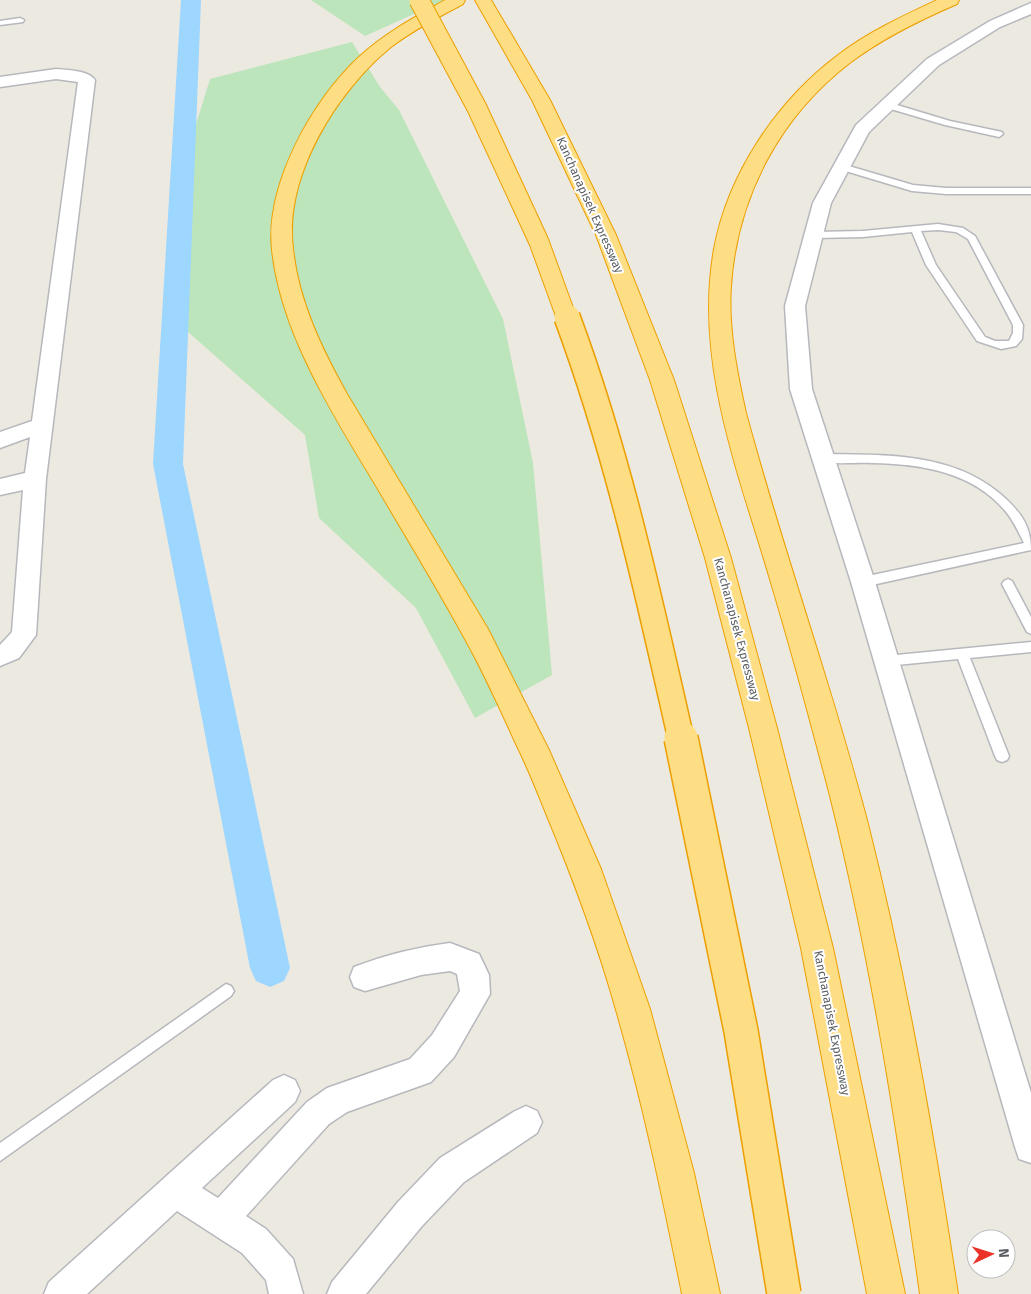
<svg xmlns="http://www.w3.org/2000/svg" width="1031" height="1294" viewBox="0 0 1031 1294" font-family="'Fira Sans',sans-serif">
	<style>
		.green { fill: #bce5bb }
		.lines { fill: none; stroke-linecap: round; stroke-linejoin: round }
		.canal { fill: #9dd6ff; fill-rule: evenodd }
		.service-casing { stroke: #b6b8bd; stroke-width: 3 }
		.minor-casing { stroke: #b6b8bd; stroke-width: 3 }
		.motorway-casing { stroke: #ec9f00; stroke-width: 2 }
		.service { fill: #fff; fill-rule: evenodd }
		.minor { fill: #fff; fill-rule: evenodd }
		.motorway { fill: #fede84; fill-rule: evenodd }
		.motorway-bridge-far2-casing { stroke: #ec9f00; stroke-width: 21; stroke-linecap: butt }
		.motorway-bridge-far1-casing { stroke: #ec9f00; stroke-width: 28; stroke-linecap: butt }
		.motorway-bridge-casing { stroke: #ec9f00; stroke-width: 36; stroke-linecap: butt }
		.motorway-bridge-far2 { stroke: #fede84; stroke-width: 19 }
		.motorway-bridge-far1 { stroke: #fede84; stroke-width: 25 }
		.motorway-bridge { stroke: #fede84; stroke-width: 33 }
		.labels { text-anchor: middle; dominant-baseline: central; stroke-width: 4; stroke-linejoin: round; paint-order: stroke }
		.street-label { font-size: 12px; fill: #595d61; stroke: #fff }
	</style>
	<rect width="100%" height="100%" fill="#ece9e0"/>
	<path class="green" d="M311 0H445L365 36Z
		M352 42 380 87 399 110 503 319 533 463 552 675 475 718 416 608 319 518 305 435 188 332 183 166 210 79Z"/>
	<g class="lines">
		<path class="canal" d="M181 0H201L183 464 290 968 284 981 270 987 256 981 250 968 153 464Z"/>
		<defs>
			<path id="service" d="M20 18 24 20 23 22 0 25V21Z
				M887 102 950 121 1002 132 1003 134 999 137 945 125 884 107V103Z
				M842 164 913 185 946 188H1031V194H946L912 191 839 169V165Z
				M938 224 963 228 975 236 1023 325 1022 339 1016 346 1001 349 977 341 926 265 912 232 863 237 814 238 809 235 814 232 863 231ZM938 230 956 232 968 239 1013 325V333L1009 341H995L985 337 936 265 921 231Z
				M823 454C887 455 955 452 1005 498 1022 514 1031 527 1031 550L863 587 859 585 857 582 859 579 863 577 1024 543C1019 533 1014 522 1007 513 974 472 922 464 872 463 856 462 835 465 819 461L817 458 819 455Z
				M1008 579 1012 581 1031 617V634L1027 632 1002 584 1004 581Z
				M1031 642V652L970 658 1009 756 1007 760 1002 762 997 760 995 756 958 659 886 666 882 665 880 661 882 657 886 656Z
				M226 984 231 986 234 991 231 996 0 1161V1143Z"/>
			<path id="minor" d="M1031 3V14L1000 27 939 65 869 132 831 203 805 306 812 389 875 582 1031 1093V1163L1019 1159 1015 1147 851 582 790 389 785 306 813 203 856 125 927 59 990 21Z
				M56 69C67 70 88 70 95 80L46 479 36 635 19 658 0 666V645L12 632 23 490 0 495V479L25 473 30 437 0 448V432L32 421 78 82 56 79 0 87V77Z
				M450 943 479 954 489 975 490 994 454 1057 431 1082 347 1112 329 1124 246 1216 266 1229 293 1259 303 1294H269L266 1280 242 1253 177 1211 87 1294H44L49 1282 273 1080 284 1075 295 1080 300 1091 295 1102 202 1188 218 1198 307 1102 327 1088 410 1059 432 1035 460 991 457 974 450 971 421 975 365 991 354 987 350 977 354 967C385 955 418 947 450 943Z
				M526 1106 537 1111 542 1122 537 1133 464 1182 422 1226 366 1294H327L332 1282 398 1202 440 1158 515 1111Z"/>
			<path id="motorway" d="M445 0H465L463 4C439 17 413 30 391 47 337 91 284 176 293 248 298 300 322 349 347 394L488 629 549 750 601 869 650 1009 694 1173 720 1294H682C663 1199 643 1103 616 1010 597 942 572 876 545 811 536 789 527 766 516 744 500 709 484 673 465 639 442 597 417 555 392 513 346 433 282 344 272 250 265 184 313 99 360 56 385 33 415 17 445 0Z
				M475 0H491L550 100 616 235 674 380 731 558 777 728 833 948 905 1294H867L801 948 749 728 705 558 650 380 596 235 532 100Z
				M937 0H959L957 4C920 20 883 38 851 62 780 116 737 197 731 286 728 328 737 372 746 413 783 551 832 686 868 824 907 979 934 1136 958 1294H920C897 1127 871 960 830 796 811 723 791 649 769 576 738 471 694 361 714 249 728 173 777 101 838 55 868 32 903 16 937 0Z"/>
		</defs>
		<use href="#service" class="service-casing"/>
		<use href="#minor" class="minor-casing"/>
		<use href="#motorway" class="motorway-casing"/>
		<use href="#service" class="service"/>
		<use href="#minor" class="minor"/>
		<use href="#motorway" class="motorway"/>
		<defs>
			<path id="motorway-bridge-far2" d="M419 0 477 108 539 242 567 319"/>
			<path id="motorway-bridge-far1" d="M567 317C618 454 649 598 681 739"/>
			<path id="motorway-bridge" d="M681 738 741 1031 784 1294"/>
		</defs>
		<use href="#motorway-bridge-far2" class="motorway-bridge-far2-casing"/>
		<use href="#motorway-bridge-far1" class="motorway-bridge-far1-casing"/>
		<use href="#motorway-bridge" class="motorway-bridge-casing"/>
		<use href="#motorway-bridge-far2" class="motorway-bridge-far2"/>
		<use href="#motorway-bridge-far1" class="motorway-bridge-far1"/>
		<use href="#motorway-bridge" class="motorway-bridge"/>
	</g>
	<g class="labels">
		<g class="street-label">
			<text transform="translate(590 205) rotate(66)">Kanchanapisek Expressway</text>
			<text transform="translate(737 629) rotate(75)">Kanchanapisek Expressway</text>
			<text transform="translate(832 1023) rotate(79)">Kanchanapisek Expressway</text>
		</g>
	</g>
	<g transform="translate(991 1254) rotate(86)"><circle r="24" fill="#ffffff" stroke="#bdbec0"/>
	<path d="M0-4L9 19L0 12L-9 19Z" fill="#eb3327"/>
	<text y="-8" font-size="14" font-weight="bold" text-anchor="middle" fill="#595d61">N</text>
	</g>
</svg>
